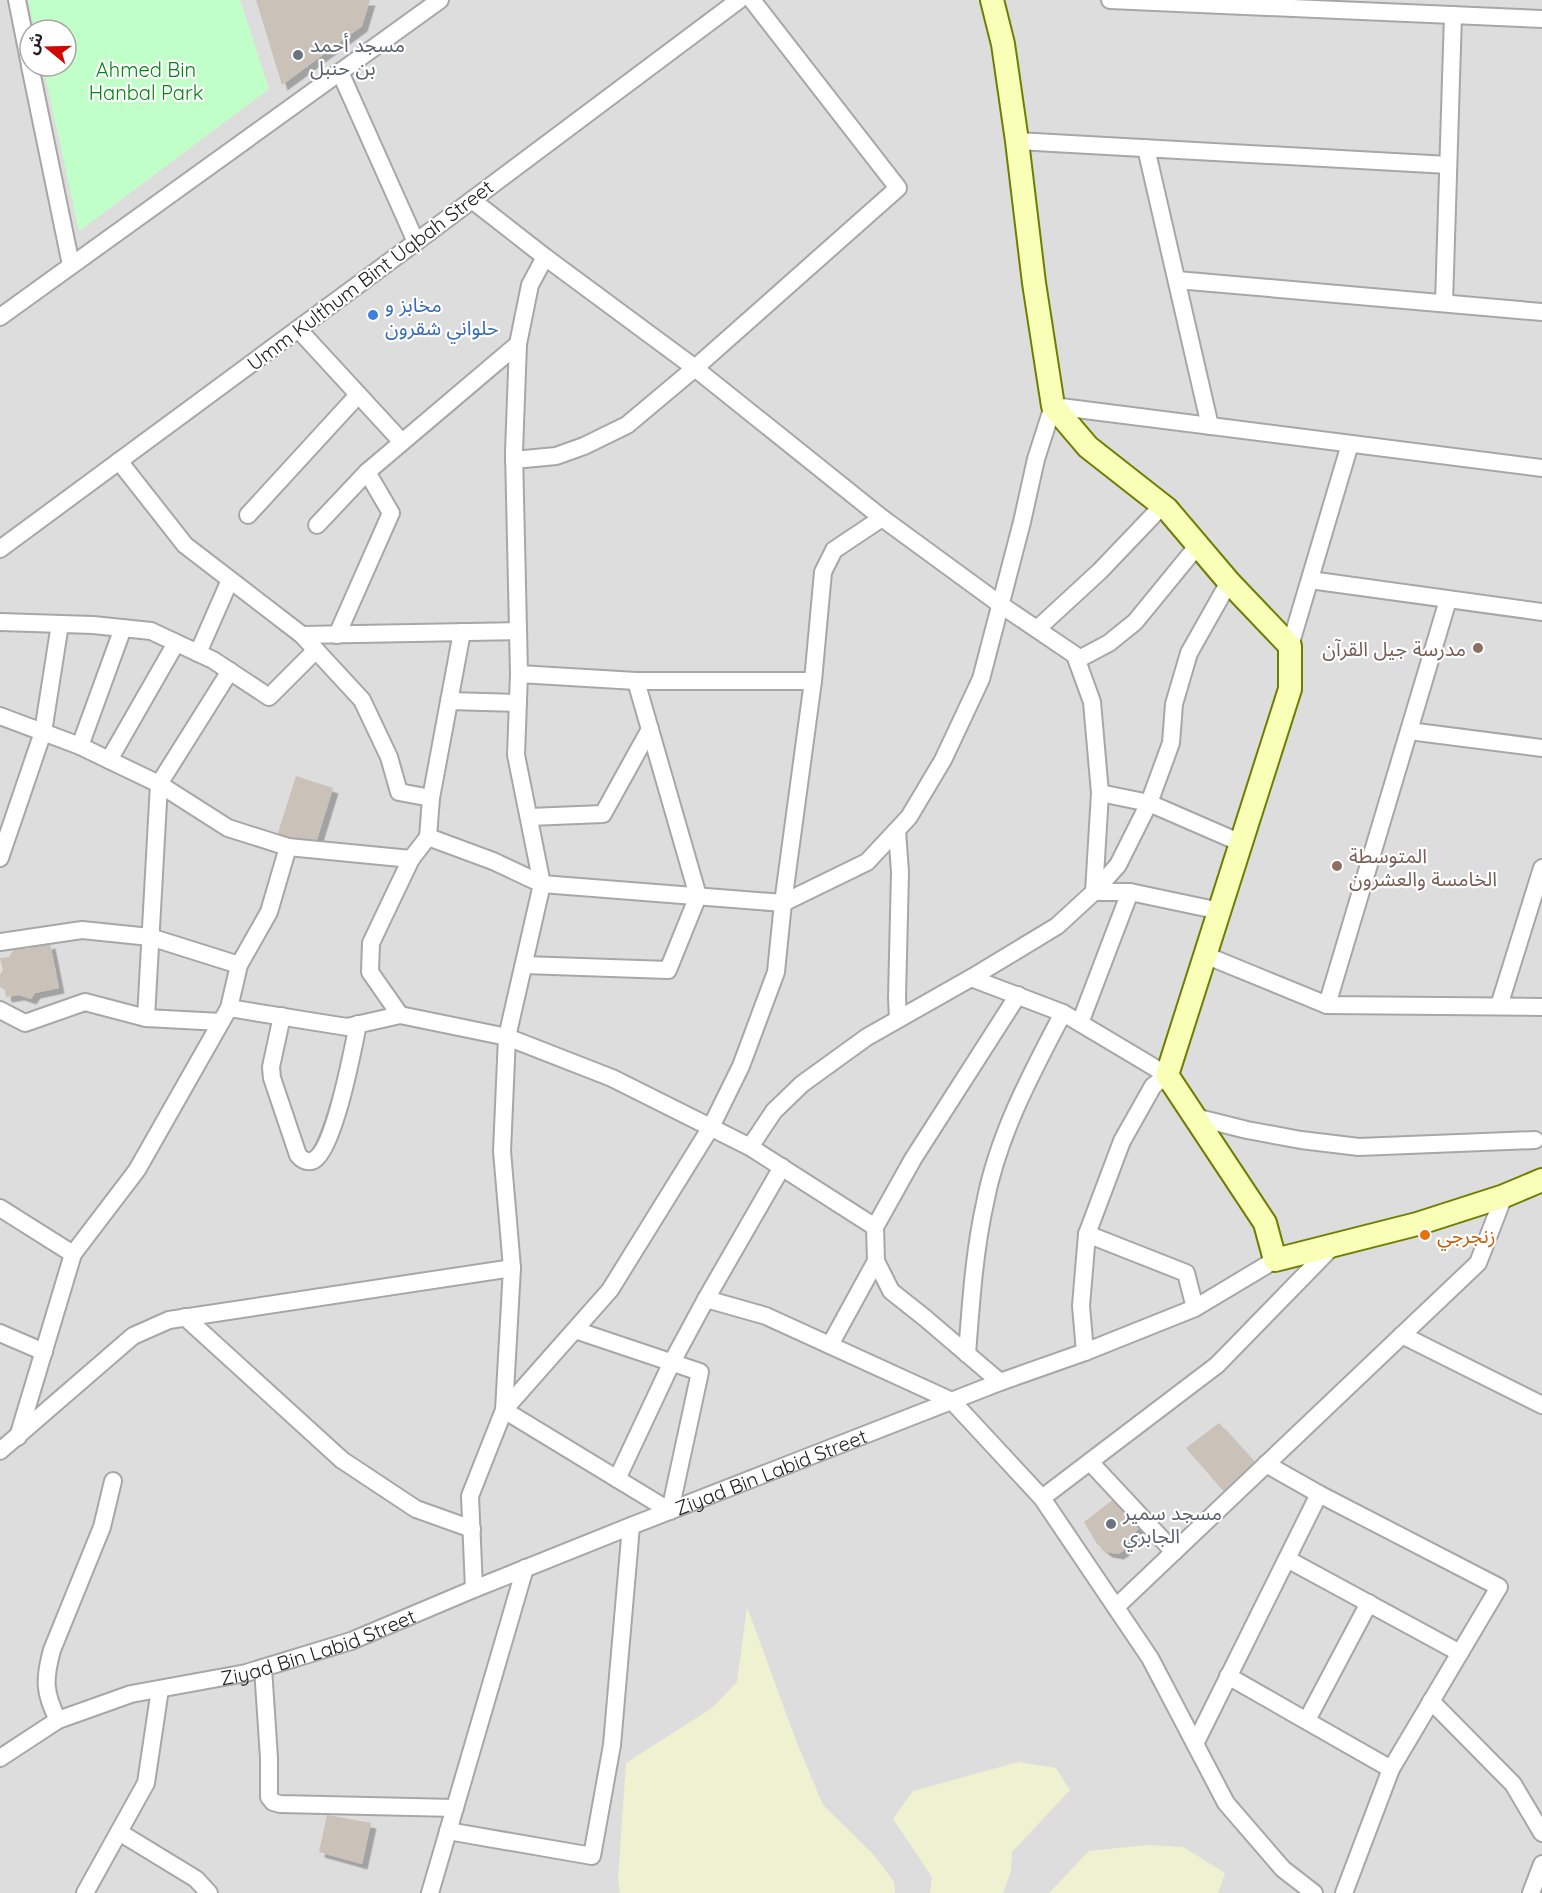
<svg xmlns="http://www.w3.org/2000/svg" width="1542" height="1893" viewBox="0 0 1542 1893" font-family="Quicksand,'Noto Sans Arabic',sans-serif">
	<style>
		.residential { fill: #dedddd; fill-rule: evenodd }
		.farmland { fill: #eef2d0 }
		.park { fill: #c0ffc7 }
		.building { fill: #cac1b8; filter: url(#shadow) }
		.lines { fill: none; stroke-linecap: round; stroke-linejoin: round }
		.street-casing { stroke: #a7a7a7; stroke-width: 20 }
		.secondary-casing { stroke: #6c7f00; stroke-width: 26 }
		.street { stroke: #fff; stroke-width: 16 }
		.secondary { stroke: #f9ffb7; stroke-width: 22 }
		.worship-dot { fill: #6b7280; stroke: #fff; stroke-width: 2 }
		.shop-dot { fill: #3f7fe0; stroke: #fff; stroke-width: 2 }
		.education-dot { fill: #8d6e63; stroke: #fff; stroke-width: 2 }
		.food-dot { fill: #e8710a; stroke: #fff; stroke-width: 2 }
		.labels { text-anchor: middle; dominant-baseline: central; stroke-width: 4.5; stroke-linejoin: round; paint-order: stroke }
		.worship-label { font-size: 20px; fill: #5b616d; stroke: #fff; text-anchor: start }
		.park-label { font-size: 20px; fill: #018611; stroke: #fff }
		.street-label { font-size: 20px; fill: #202020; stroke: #fff }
		.shop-label { font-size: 20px; fill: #366cbe; stroke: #fff; text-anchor: start }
		.education-label { font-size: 20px; fill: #785e54; stroke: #fff; text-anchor: end }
		.food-label { font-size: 20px; fill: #c56008; stroke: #fff; text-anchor: start }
	</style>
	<defs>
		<filter id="shadow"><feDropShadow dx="5.5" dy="5.5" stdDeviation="0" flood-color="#0004"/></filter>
	</defs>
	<rect width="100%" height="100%" fill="#f2eee6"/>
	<path class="residential" d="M0 0H1542V1893H0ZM30 30H66V66H30Z"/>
	<path class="farmland" d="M747 1607 797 1743 823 1805 874 1855 894 1882 895 1893H620L618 1878 626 1763 712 1708 737 1682Z
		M1018 1762 1056 1768 1070 1790 1012 1852 1011 1871 1003 1893H930L932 1877 893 1819 913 1791Z
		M1147 1845 1183 1847 1225 1873 1218 1893H1049L1089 1851Z"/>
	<path class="park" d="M28 0H240L269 89 79 231 43 66H66V30H35Z"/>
	<path class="building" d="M256 0H370L362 26 282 85Z
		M296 776 333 788 315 846 277 836Z
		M50 943 59 988 35 993 31 999 19 995 6 997 5 990 0 987V975L3 970 0 958 9 957 16 946 26 949Z
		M1219 1423 1258 1466 1226 1494 1186 1448Z
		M1115 1498 1130 1514 1127 1519 1139 1527 1123 1551 1118 1554 1107 1552 1097 1544 1084 1522Z
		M327 1815 371 1823 362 1864 319 1852Z"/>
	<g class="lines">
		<defs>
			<g id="street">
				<path d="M17 0 30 65"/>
				<path d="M1110 0 1542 19"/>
				<path d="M30 66 71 265"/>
				<path d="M340 72 416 242"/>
				<path d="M1017 141 1448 165"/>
				<path d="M1146 148 1210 426"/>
				<path d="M472 200 545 257 691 365 882 518 1001 605 1075 655 1092 702 1100 793 1094 892"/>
				<path d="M1177 280 1542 312"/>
				<path d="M1444 303 1453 15"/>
				<path d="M0 317 440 0"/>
				<path d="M298 329 402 442"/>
				<path d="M514 460 556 456 584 446 627 425 695 368 898 188 752 0"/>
				<path d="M119 461 185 545 302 635 362 700 389 757 399 792 431 798 428 837"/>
				<path d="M248 515 358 395"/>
				<path d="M317 525 367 472"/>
				<path d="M0 549 416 242 739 0"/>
				<path d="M1310 580 1542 612"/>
				<path d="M0 622 93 625 151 631 213 660 269 697 316 650"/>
				<path d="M1037 629 1100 571 1163 505"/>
				<path d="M302 635 518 631"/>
				<path d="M337 635 391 513 367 472 518 344"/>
				<path d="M1290 646 1350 444"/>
				<path d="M198 653 230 580"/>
				<path d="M1077 660 1109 643 1135 622 1198 545"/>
				<path d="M519 674 636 681H813"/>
				<path d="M449 701 518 703"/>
				<path d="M0 716 80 746 109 760 159 784 228 828 288 847 411 859 428 837 493 861 542 884 783 903 867 862 909 817 943 760 981 679 1022 522 1036 459 1053 406 1542 468"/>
				<path d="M1409 731 1542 748"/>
				<path d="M80 746 123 628"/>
				<path d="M109 760 176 643"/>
				<path d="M1100 793 1149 803 1241 843"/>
				<path d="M431 798 462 632"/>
				<path d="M529 817 603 814 650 729"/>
				<path d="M897 831 900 872 897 998 898 1019"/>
				<path d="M0 858 43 732 60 624"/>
				<path d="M1094 892 1118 865 1149 803 1171 743 1174 704 1189 653 1229 582"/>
				<path d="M0 942 82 930 150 937 239 965"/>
				<path d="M1205 955 1327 1005 1542 1007"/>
				<path d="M524 965 668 970 698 896 636 681"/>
				<path d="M971 978 1063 1013 1167 1075 1153 1086 1122 1141 1087 1234 1081 1306 1085 1352"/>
				<path d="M1327 1005 1448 600"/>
				<path d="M1499 1006 1542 868"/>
				<path d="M229 1008 347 1027 400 1015 507 1037 612 1078 750 1147 875 1227"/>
				<path d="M0 1010 25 1023 85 1002 146 1018 221 1022"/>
				<path d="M400 1015 370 972 371 943 411 859"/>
				<path d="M282 1016 271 1067 272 1078 298 1155C302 1160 308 1163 314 1160 334 1149 353 1049 358 1024"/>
				<path d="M146 1018 159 784 230 671"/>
				<path d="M1080 1023 1130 892"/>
				<path d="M1195 1117 1247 1130 1301 1140 1359 1147 1535 1140"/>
				<path d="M750 1147 774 1111 802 1084 867 1037 971 978 1057 926 1094 892H1130L1220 911"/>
				<path d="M0 1208 73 1254"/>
				<path d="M1087 1234 1186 1273 1195 1308"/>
				<path d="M706 1299 766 1316 952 1401 1042 1498 1150 1658 1226 1803 1283 1869 1314 1893"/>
				<path d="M185 1317 342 1460 416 1509 472 1529"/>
				<path d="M575 1330 700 1372 670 1511 504 1410 610 1290 711 1127 741 1066 776 972 783 903 813 681 823 572 834 550 882 518"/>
				<path d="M0 1333 44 1352"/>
				<path d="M1402 1335 1542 1405"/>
				<path d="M830 1345 876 1261"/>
				<path d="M967 1354C971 1303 974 1253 985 1203 998 1135 1031 1074 1063 1013"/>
				<path d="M1000 1382 925 1318 891 1291 876 1261 875 1227 913 1159 1018 995"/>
				<path d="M18 1437 73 1254 137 1170 229 1008 239 965 269 912 288 847"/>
				<path d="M0 1451 133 1336 169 1320 512 1268"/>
				<path d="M1090 1462 1174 1552"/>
				<path d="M1266 1464 1319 1494 1499 1587 1391 1769 1344 1893"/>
				<path d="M617 1479 672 1362 706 1299 782 1167"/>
				<path d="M1042 1498 1217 1365 1335 1244"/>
				<path d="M1287 1559 1460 1653"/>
				<path d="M474 1589 470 1496 504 1410 512 1268 502 1151 507 1037 542 884 516 755 519 674 514 452 518 344 530 285 545 257"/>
				<path d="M1116 1607 1478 1263 1504 1196"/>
				<path d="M263 1668 269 1758V1797L273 1802 280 1804 455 1808"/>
				<path d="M1228 1676 1391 1769"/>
				<path d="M1431 1701 1513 1784 1542 1833"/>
				<path d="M58 1720C44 1693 44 1679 52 1650L102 1527 113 1481"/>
				<path d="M1307 1720 1369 1603"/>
				<path d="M1195 1744 1319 1494"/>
				<path id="s1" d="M0 1758 58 1720 131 1694 246 1673 351 1641 474 1589 631 1526 1000 1382 1085 1352 1195 1308 1275 1260"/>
				<path d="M448 1831 592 1856 612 1745 631 1526"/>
				<path d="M119 1832 196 1879 209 1893"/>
				<path d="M85 1893 146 1783 160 1689"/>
				<path d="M430 1893 525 1568"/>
				<path d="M1531 1893 1542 1864"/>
			</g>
			<path id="secondary" d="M992 0 1003 44 1017 141 1034 283 1053 406 1088 447 1167 509 1229 582 1290 646V689L1167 1075 1265 1223 1275 1260 1417 1224 1504 1196 1542 1180"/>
		</defs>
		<use href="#street" class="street-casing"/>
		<use href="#secondary" class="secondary-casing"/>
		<use href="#street" class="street"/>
		<use href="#secondary" class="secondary"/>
	</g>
	<g class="worship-dot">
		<circle cx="298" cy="55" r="6"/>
		<circle cx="1111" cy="1524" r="6"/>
	</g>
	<circle class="shop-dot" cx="373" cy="315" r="6"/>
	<g class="education-dot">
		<circle cx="1478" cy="648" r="6"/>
		<circle cx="1337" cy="866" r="6"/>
	</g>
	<circle class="food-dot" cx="1425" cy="1235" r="6"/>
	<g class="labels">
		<g class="worship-label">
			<text x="310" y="44">مسجد أحمد<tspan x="310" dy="23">بن حنبل</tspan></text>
			<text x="1123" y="1512">مسجد سمير<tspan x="1123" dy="23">الجابري</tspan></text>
		</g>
		<g class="park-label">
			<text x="146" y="69">Ahmed Bin<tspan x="146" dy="23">Hanbal Park</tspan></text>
		</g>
		<g class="street-label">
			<text transform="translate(370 275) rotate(-37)">Umm Kulthum Bint Uqbah Street</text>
			<text stroke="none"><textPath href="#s1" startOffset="826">Ziyad Bin Labid Street</textPath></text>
			<text stroke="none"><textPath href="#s1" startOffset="340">Ziyad Bin Labid Street</textPath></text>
		</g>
		<g class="shop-label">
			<text x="385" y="304">مخابز و<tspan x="385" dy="23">حلواني شقرون</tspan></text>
		</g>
		<g class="education-label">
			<text x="1466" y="648">مدرسة جيل القرآن</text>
			<text x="1349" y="855" text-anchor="start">المتوسطة<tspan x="1349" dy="23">الخامسة والعشرون</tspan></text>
		</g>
		<g class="food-label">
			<text x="1437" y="1235">زنجرجي</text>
		</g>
	</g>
	<g transform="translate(48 48) rotate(289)"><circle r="28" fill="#ffffff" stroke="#a6a6a6" stroke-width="1.5"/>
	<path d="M0-4.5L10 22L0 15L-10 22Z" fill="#d10800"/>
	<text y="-9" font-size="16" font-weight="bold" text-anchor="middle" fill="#202020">ش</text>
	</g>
</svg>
